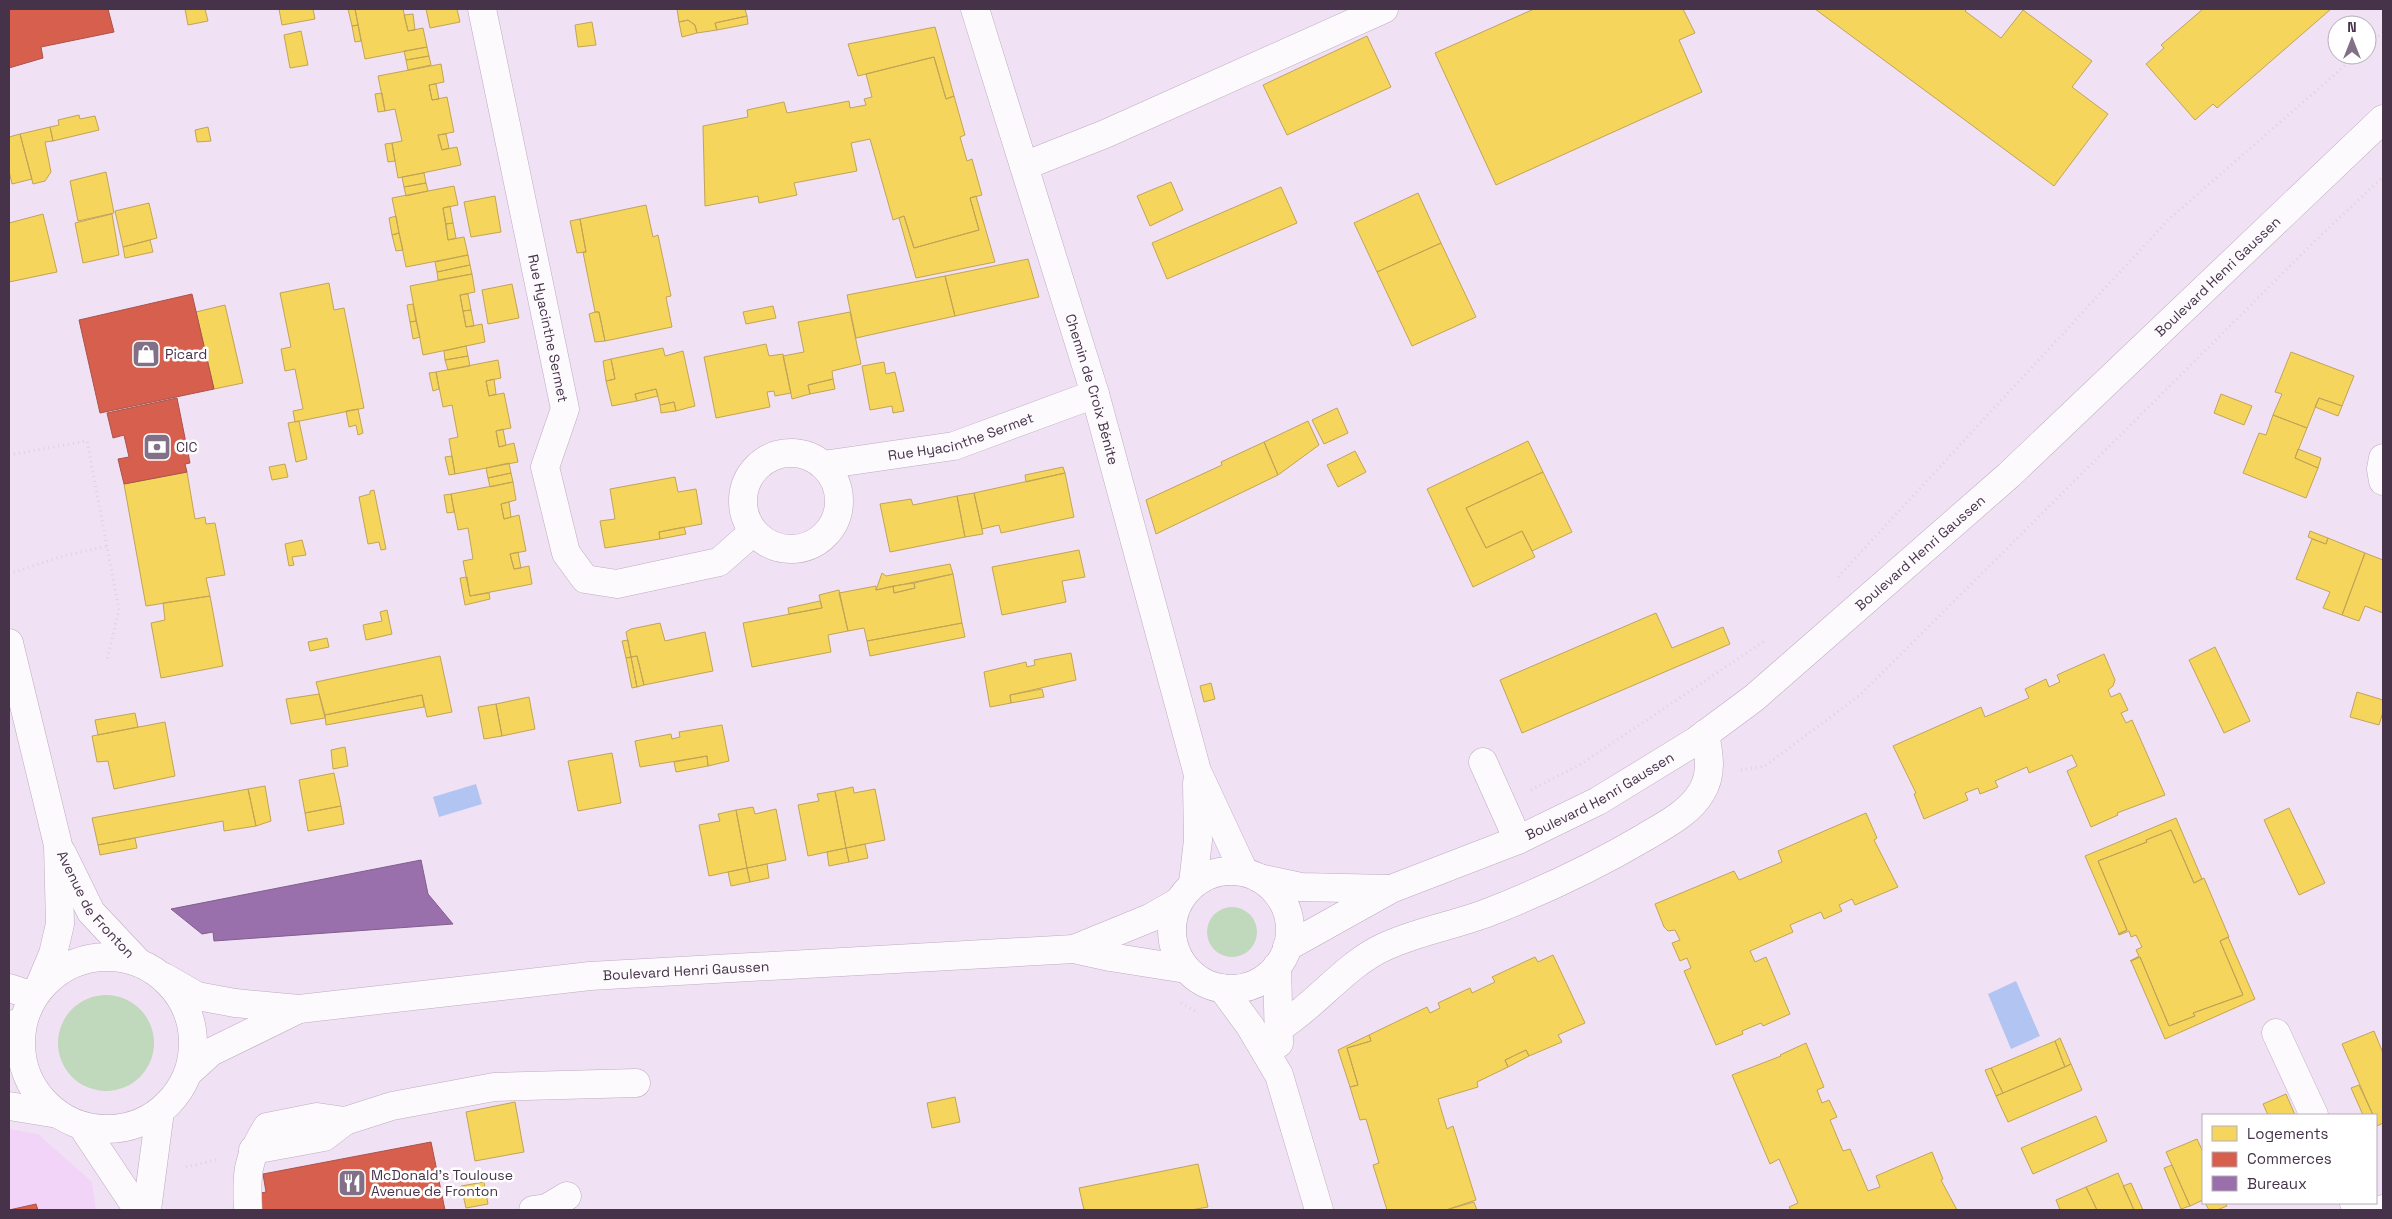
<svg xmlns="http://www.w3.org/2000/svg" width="2392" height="1219" viewBox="0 0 2392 1219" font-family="'Space Grotesk',sans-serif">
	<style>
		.built { fill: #f3d4f9 }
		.green { fill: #c0d8bb }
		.water { fill: #b2c4f1 }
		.homes { fill: #f6d55c; stroke: #c1a457 }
		.shops { fill: #d6604d; stroke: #ab524c }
		.offices { fill: #9970ab; stroke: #805e8e }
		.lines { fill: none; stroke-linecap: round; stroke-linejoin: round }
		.minor-casing { stroke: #bcacbf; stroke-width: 29 }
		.major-casing { stroke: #bcacbf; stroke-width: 29 }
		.path { stroke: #dad5db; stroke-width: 3; stroke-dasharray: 1 4; stroke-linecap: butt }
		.minor { stroke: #fdfafd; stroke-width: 28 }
		.major { stroke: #fdfafd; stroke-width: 28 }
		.labels { text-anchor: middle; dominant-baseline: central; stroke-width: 5; stroke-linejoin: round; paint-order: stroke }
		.street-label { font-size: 14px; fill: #46334a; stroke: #fff }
		.poi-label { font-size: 14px; fill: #46334a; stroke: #fff; text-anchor: start }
	</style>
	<rect width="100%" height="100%" fill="#f1e1f4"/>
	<path class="built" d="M9 1129 38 1134 92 1182 96 1210H9Z"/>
	<path class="green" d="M1207 932a25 25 0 1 1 50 0a25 25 0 1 1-50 0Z
		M58 1043a48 48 0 1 1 96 0a48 48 0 1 1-96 0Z"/>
	<path class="water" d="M476 784 482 804 439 817 433 797Z
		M2016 981 2040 1036 2011 1049 1988 994Z"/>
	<path class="homes" d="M185 9H205L208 21 188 25Z
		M279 9H313L315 19 282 25Z
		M348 9H355L358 25 352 26Z
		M355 9H403L408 31 423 28 427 47 365 59Z
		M426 9H457L460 22 430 28Z
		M677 9H745L747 16 715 23 717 30 697 33 695 25 688 20 679 22Z
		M1534 9H1683L1695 33 1679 40 1702 92 1496 185 1435 53Z
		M1815 9H1967L1965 11 2001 38 2023 10 2092 61 2072 87 2108 114 2054 186Z
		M2203 9H2331L2217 108 2213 104 2195 120 2146 64 2164 48 2161 45Z
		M413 14 415 30 408 31 404 15Z
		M747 16 748 24 717 30 715 23Z
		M688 20 695 25 697 33 682 37 679 22Z
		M592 22 596 45 578 47 575 25Z
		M358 25 361 41 355 42 352 26Z
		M935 27 954 96 946 99 934 57 858 76 848 44Z
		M301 31 308 65 290 68 284 35Z
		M1367 36 1391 87 1287 135 1263 85Z
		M427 47 429 56 406 60 404 51Z
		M429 56 431 65 408 70 406 60Z
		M934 57 946 99 954 96 965 135 960 137 967 161 972 159 982 195 970 198 979 230 914 248 904 216 893 220 870 139 851 143 857 171 794 183 797 195 759 203 758 196 705 206 703 126 748 117 747 110 784 102 787 113 849 101 850 108 866 105 864 99 872 97 866 74Z
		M441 64 444 82 429 85 432 100 447 97 454 132 438 135 442 150 457 147 461 165 398 178 392 143 402 141 395 109 385 111 378 76Z
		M436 84 439 99 432 100 429 85Z
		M382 93 385 111 378 112 375 94Z
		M79 115 80 119 95 116 99 130 53 141 50 127 59 125 58 120Z
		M50 127 53 141 45 142 51 172 45 181 33 184 20 134Z
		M208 127 211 141 197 142 195 130Z
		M20 134 32 179 12 184 9 171V137Z
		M446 134 449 148 442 150 438 135Z
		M392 143 395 161 388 162 385 144Z
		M106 172 114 213 78 221 70 181Z
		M424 173 426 183 404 187 402 177Z
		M1171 182 1183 210 1150 226 1137 196Z
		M426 183 428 191 406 196 404 187Z
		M454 186 458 205 443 208 448 240 464 237 468 255 406 267 392 198Z
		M1281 187 1297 223 1167 279 1152 243Z
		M1418 193 1441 243 1377 272 1354 223Z
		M495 196 501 232 471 237 464 202Z
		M976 196 995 262 916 278 899 218 904 216 914 248 979 230 970 198Z
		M149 203 157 238 123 247 115 211Z
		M646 205 653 237 658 235 671 296 666 297 672 327 605 341 599 312H595L583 252H586L580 219Z
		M450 206 453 223 446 224 443 208Z
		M43 214 57 272 9 282V223Z
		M112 214 119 255 83 263 75 223Z
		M396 216 399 233 392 235 389 218Z
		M580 219 586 252 577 253 570 221Z
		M453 223 456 238 448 240 446 224Z
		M399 233 403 250 396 251 392 235Z
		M150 240 153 252 125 258 123 247Z
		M1441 243 1476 317 1412 346 1377 272Z
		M468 255 470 265 437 272 435 262Z
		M1028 259 1039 297 955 316 945 276Z
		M470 265 472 274 438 280 437 272Z
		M472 274 475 292 460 295 466 327 482 324 485 342 423 355 410 286Z
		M945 276 955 316 856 338 847 295Z
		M329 283 334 310 344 308 364 408 295 422 293 411 303 409 295 369 285 371 281 349 291 347 280 293Z
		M512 284 519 318 488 324 482 290Z
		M468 294 471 310 463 311 460 295Z
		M413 304 416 321 410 322 407 305Z
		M225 305 243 383 214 389 196 312Z
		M773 306 776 318 746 324 743 312Z
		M471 310 474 326 466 327 463 311Z
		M595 312H599L605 341 595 342 589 314Z
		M850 312 861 364 832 371 833 379 808 385 810 394 792 399 783 356 804 352 798 322Z
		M416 321 420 337 413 339 410 322Z
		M766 344 769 356 783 354 791 393 775 396 774 391 767 392 770 407 716 418 704 357Z
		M466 346 468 356 445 360 444 351Z
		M663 348 665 356 683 351 695 406 676 411 674 402 660 405 656 389 635 394 637 401 612 406 606 381 615 379 611 359Z
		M2291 352 2354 376 2342 406 2319 398 2307 428 2273 415 2282 394 2275 392Z
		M468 356 470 366 448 370 445 360Z
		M611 359 615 379 606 381 603 361Z
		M498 360 501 378 486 381 489 396 504 393 511 428 496 431 499 447 514 443 518 462 455 474 449 439 458 437 452 405 443 407 436 372Z
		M884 362 886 374 895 372 904 411 893 413 892 406 870 410 862 366Z
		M436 372 439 389 433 391 429 373Z
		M494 379 496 394 489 396 486 381Z
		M833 379 835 389 810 394 808 385Z
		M656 389 658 396 637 401 635 394Z
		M2221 394 2252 406 2244 425 2214 413Z
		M2319 398 2342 406 2338 416 2315 407Z
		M674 402 676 411 661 413 660 405Z
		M1337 408 1348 433 1324 444 1312 420Z
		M358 409 363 433 358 435 356 425 349 427 346 411Z
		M2273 415 2307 428 2295 458 2318 468 2306 498 2243 473 2259 433 2266 435Z
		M299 421 307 459 296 462 288 423Z
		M1308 421 1319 445 1278 475 1264 442Z
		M503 429 506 445 499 447 496 431Z
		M1528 441 1543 472 1466 508 1486 548 1522 531 1535 557 1473 587 1427 489Z
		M1264 442 1278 475 1156 534 1146 500 1222 465 1221 462Z
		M2298 449 2321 458 2318 468 2295 458Z
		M1355 451 1366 472 1338 487 1327 465Z
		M452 456 455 474 449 475 445 457Z
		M509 463 511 473 488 478 486 468Z
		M285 464 288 477 272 480 269 467Z
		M1063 467 1065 473 1026 482 1025 475Z
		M187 472 195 519 205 517 206 524 215 523 225 575 206 578 210 596 146 606 124 484Z
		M1543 472 1572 532 1532 551 1522 531 1486 548 1466 508Z
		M511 473 513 482 490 487 488 478Z
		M1065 473 1074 517 1001 533 999 525 982 529 974 493Z
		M675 477 678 492 696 489 702 524 659 532 660 539 605 548 600 521 615 519 610 489Z
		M513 482 516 500 501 504 504 519 519 515 526 551 510 554 514 569 529 566 532 584 470 596 463 561 473 559 468 528 458 530 451 494Z
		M374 490 386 549 381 550 379 542 368 544 359 497 370 494V491Z
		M974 493 983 534 965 537 957 496Z
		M451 494 454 512 447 513 444 495Z
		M957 496 965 537 890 552 880 504 911 499 913 505Z
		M509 502 511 517 504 519 501 504Z
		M684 527 686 534 660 539 659 532Z
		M2310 531 2328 538 2326 544 2308 537Z
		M2328 538 2365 553 2342 615 2323 608 2330 592 2296 579 2312 539 2326 544Z
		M302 540 306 555 292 557 294 565 289 566 285 544Z
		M1079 550 1085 577 1062 581 1066 602 1002 615 992 567Z
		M518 552 521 568 514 569 510 554Z
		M2365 553 2383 560V613L2365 606 2359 621 2342 615Z
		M950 564 953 574 876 590 882 573 886 576Z
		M953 574 962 623 867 641 864 628 848 631 839 593 876 586V590L893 586 894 593 915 588 914 583Z
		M467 577 470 596 489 593 490 599 465 605 460 578Z
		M914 583 915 588 894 593 893 586Z
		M839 590 848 631 828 635 831 652 752 667 743 623 822 608 819 595Z
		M210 596 223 666 161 678 151 623 165 620 163 603Z
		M820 601 822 608 789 614 788 608Z
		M387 610 392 634 366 640 363 625 382 621 380 612Z
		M1656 613 1672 648 1723 627 1730 644 1522 733 1500 680Z
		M660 623 665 641 705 632 713 671 644 685 637 656 631 657 626 632 631 629Z
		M962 623 965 637 870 656 867 641Z
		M327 638 329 647 310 651 308 642Z
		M628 640 631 657 626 658 622 641Z
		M2215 647 2250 721 2224 733 2189 660Z
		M1071 653 1076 680 1010 695 1011 703 990 707 984 672 1026 662 1027 667 1035 665 1034 660Z
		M2104 654 2115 680 2113 686 2108 690 2111 697 2120 693 2128 710 2121 713 2126 723 2132 720 2165 795 2117 813 2118 815 2091 827 2067 771 2077 766 2072 755 2029 773 2027 767 1995 781 1998 787 1980 794 1978 788 1965 793 1968 800 1924 819 1914 794 1916 793 1893 746 1981 707 1985 717 2029 698 2025 689 2046 679 2049 687 2060 682 2057 675Z
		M440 656 452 712 427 717 422 695 325 715 316 682Z
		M637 656 644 685 637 687 631 657Z
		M631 657 637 687 632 688 626 658Z
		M1211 683 1215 699 1204 702 1200 686Z
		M1042 689 1044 697 1011 703 1010 695Z
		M2357 692 2383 700V712L2379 725 2350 717Z
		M319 694 325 718 291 724 286 699Z
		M422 695 424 707 326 725 325 715Z
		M529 697 535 729 502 736 496 704Z
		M496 704 502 736 484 739 478 707Z
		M135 713 138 727 98 735 95 720Z
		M165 722 175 776 114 789 108 761 97 762 92 736Z
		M722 725 729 761 708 766 707 756 640 767 635 741 671 734 672 739 680 737 679 732Z
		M345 747 348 766 333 769 331 750Z
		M612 753 621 803 578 811 568 761Z
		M707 756 708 766 676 772 674 762Z
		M334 773 341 806 305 813 299 780Z
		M265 786 271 821 256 826 248 789Z
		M853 787 854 793 875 789 885 840 846 848 835 791Z
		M248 789 256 826 224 831 223 821 98 845 92 818Z
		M835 791 846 848 808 856 798 805 819 801 817 794Z
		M341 806 344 824 308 831 305 813Z
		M753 807 755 814 776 809 786 860 747 868 736 810Z
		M2289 808 2325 883 2299 895 2264 820Z
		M736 810 747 868 709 876 699 825 720 821 718 814Z
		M1866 813 1877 838 1874 840 1898 887 1855 905 1852 899 1839 905 1842 911 1824 919 1821 912 1790 925 1793 932 1750 951 1755 962 1766 957 1790 1014 1763 1026 1761 1023 1742 1031 1743 1034 1716 1045 1684 971 1691 968 1687 958 1680 961 1672 943 1680 940 1675 930 1668 931 1664 927 1655 904 1734 871 1739 880 1782 862 1778 851Z
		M2176 818 2202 879 2194 883 2171 830 2146 840 2147 842 2098 861 2127 930 2119 934 2085 856Z
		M2171 830 2194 883 2204 878 2229 937 2220 941 2243 995 2193 1013 2195 1016 2169 1026 2140 957 2130 961 2139 956 2136 950 2142 947 2136 935 2131 937 2129 931 2119 935 2118 934 2127 930 2098 861 2147 842 2146 840Z
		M135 838 137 848 100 855 98 845Z
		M865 844 868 858 849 862 846 848Z
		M846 848 849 862 829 866 827 852Z
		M767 864 769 878 750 882 747 868Z
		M747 868 750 882 731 886 728 872Z
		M2228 937 2255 999 2165 1039 2131 961 2140 957 2169 1026 2195 1016 2193 1013 2243 995 2220 941Z
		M1553 955 1585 1023 1558 1035 1562 1042 1529 1056 1526 1050 1505 1060 1508 1067 1477 1082 1478 1087 1438 1099 1447 1129 1453 1126 1476 1200 1446 1210H1387L1373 1165 1379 1163 1366 1119 1360 1120 1350 1087 1358 1085 1347 1048 1371 1041 1369 1035 1427 1007 1430 1013 1440 1008 1438 1003 1470 988 1472 993 1495 982 1492 977 1535 957 1538 962Z
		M2374 1031 2383 1053V1123L2377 1126 2376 1115H2373L2342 1044Z
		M1369 1035 1371 1041 1347 1048 1358 1085 1350 1087 1338 1050Z
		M2060 1038 2071 1064 2065 1067 2055 1041Z
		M2055 1041 2065 1067 2003 1093 1991 1068Z
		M1806 1043 1824 1087 1817 1090 1822 1103 1829 1100 1837 1117 1830 1120 1843 1151 1850 1149 1868 1191 1880 1187 1876 1176 1932 1152 1943 1179 1941 1180 1957 1210H1791L1789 1207 1798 1203 1779 1159 1770 1164 1732 1075 1781 1056 1780 1055Z
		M1526 1050 1529 1056 1508 1067 1505 1060Z
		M2071 1064 2082 1090 2008 1122 1996 1096Z
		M1991 1068 2003 1093 1996 1096 1985 1070Z
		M2359 1085 2373 1115H2363L2351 1088Z
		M2286 1094 2295 1115H2268L2263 1104Z
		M955 1097 960 1122 932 1128 927 1103Z
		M515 1102 524 1152 475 1161 466 1112Z
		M2096 1116 2107 1141 2033 1174 2021 1148Z
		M2197 1139 2203 1152V1200L2190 1206 2166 1152Z
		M1198 1164 1208 1207 1191 1210H1084L1079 1188Z
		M2172 1165 2190 1206 2181 1209 2164 1168Z
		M2118 1173 2134 1210H2097L2086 1187Z
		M484 1182 488 1204 466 1208 461 1186Z
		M2131 1183 2143 1210H2134L2123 1186Z
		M2086 1187 2097 1210H2060L2056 1200Z
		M1474 1202 1477 1210H1446Z
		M2205 1203H2225L2227 1206 2217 1210H2209Z"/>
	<path class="shops" d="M9 9H108L114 32 41 47 43 58 9 68Z
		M192 294 214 389 100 413 79 320Z
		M177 398 190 463 185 464 187 472 124 484 118 459 129 457 124 435 113 438 107 413Z
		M431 1142 445 1210H261V1193L266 1192 263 1174Z
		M36 1204 38 1210H9Z"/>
	<path class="offices" d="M421 860 428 894 453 924 214 941 213 932 202 934 171 909Z"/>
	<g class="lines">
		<defs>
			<g id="minor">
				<path id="s1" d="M482 9 565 409 545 467 566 553 585 579 617 584 719 562 753 532"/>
				<path id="s2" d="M975 9 1095 394 1197 771 1244 872"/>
				<path d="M1024 166 1105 134 1384 9"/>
				<circle cx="791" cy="501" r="48"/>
				<path d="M2383 458 2381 469 2383 481"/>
				<path id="s3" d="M823 465 954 446 1095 394"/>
				<path d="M1483 762 1518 840"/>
				<circle cx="1231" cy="930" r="59"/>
				<path d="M1259 878 1301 887 1389 889"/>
				<path d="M1193 883 1198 840 1197 783"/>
				<path id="s4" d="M1287 947 1391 889 1518 840 1598 801 1696 741 1754 698 2009 475 2383 119"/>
				<path d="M1074 949 1150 918 1178 902"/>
				<path d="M1277 966 1279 1043"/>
				<path id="s5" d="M164 977 197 996 235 1003 299 1009 590 976 1074 949 1110 957 1186 969"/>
				<path d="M9 988 34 996"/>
				<path d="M1222 988 1250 1026 1279 1075 1319 1210"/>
				<path d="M9 1026 23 1021"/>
				<path d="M1279 1028C1317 1004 1345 965 1384 947 1418 931 1457 925 1492 911 1545 890 1596 866 1645 837 1665 825 1689 813 1701 793 1713 774 1709 754 1705 734"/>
				<path d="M2276 1033 2314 1115"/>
				<path d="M188 1073 211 1052 299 1009"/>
				<path d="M9 1106 58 1114"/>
				<path d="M253 1150 324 1137 345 1121"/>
				<path d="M2354 1203 2357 1210"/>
				<path d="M248 1210C246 1174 247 1159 267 1127L317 1117 345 1121 392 1106 494 1087 636 1083"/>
				<path d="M533 1210 547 1208 567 1196"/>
				<path d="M2382 1210 2383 1209"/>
			</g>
			<g id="major">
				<path d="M9 643 58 845 60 924 53 954 39 987"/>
				<path id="s6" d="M62 853 91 912 138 962"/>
				<circle cx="107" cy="1043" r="86"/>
				<path d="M82 1126 138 1210"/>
				<path d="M147 1210 160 1111"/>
			</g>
		</defs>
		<use href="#minor" class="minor-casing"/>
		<use href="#major" class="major-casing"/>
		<path class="path" d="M2367 46 2383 32
			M9 455 87 441 119 610 107 660
			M9 574 63 556 108 546
			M1838 577 2168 220 2357 55
			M1741 770 1765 766 1860 695 2318 238 2383 177
			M1531 790 1581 764 1766 640
			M1181 1003 1197 1012
			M186 1167 216 1160"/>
		<use href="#minor" class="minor"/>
		<use href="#major" class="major"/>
	</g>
	<defs>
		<symbol id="shop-square" viewBox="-11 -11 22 22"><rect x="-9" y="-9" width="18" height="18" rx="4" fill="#827086" stroke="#fff"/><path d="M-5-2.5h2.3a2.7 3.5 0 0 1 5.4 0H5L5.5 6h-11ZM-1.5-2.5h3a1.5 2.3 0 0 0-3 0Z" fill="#fff"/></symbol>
		<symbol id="bank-square" viewBox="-11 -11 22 22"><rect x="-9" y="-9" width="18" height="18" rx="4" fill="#827086" stroke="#fff"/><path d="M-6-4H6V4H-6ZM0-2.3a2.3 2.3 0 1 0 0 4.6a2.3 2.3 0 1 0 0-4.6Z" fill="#fff"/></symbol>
		<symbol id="restaurant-square" viewBox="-11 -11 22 22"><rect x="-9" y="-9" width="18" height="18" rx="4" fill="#827086" stroke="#fff"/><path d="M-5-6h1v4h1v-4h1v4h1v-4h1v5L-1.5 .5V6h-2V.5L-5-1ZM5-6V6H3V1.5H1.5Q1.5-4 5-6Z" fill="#fff"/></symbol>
	</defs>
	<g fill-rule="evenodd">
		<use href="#shop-square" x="130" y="338" width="32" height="32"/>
		<use href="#bank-square" x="141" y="431" width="32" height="32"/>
		<use href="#restaurant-square" x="336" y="1167" width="32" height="32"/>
	</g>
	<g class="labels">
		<g class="street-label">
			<text stroke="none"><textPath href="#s4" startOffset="1158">Boulevard Henri Gaussen</textPath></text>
			<text stroke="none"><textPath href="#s1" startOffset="326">Rue Hyacinthe Sermet</textPath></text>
			<text stroke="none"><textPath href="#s2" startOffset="398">Chemin de Croix Bénite</textPath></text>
			<text stroke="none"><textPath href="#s3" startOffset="141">Rue Hyacinthe Sermet</textPath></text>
			<text stroke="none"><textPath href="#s4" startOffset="752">Boulevard Henri Gaussen</textPath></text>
			<text stroke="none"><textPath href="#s4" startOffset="348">Boulevard Henri Gaussen</textPath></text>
			<text stroke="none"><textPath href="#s6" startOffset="62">Avenue de Fronton</textPath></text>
			<text stroke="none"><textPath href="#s5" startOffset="530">Boulevard Henri Gaussen</textPath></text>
		</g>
		<g class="poi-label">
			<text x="165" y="354">Picard</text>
			<text x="176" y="447">CIC</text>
			<text x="371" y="1175">McDonald's Toulouse<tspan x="371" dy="16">Avenue de Fronton</tspan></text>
		</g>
	</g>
	<rect width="2392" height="1219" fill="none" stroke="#46334a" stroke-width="20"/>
	<rect x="2202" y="1114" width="175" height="90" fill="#ffffff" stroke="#b5adb7"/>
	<rect x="2212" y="1126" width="25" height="15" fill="#f6d55c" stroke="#b5adb7"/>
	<text x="2247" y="1139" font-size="15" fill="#46334a">Logements</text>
	<rect x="2212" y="1152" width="25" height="15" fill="#d6604d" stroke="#b5adb7"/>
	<text x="2247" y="1164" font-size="15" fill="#46334a">Commerces</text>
	<rect x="2212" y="1176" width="25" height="15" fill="#9970ab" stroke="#b5adb7"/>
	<text x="2247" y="1189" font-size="15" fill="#46334a">Bureaux</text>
	<g transform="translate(2352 40)"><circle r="24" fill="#ffffff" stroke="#b5adb7"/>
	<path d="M0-4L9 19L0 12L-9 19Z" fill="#827086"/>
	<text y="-8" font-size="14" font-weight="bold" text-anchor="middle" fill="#46334a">N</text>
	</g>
</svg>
